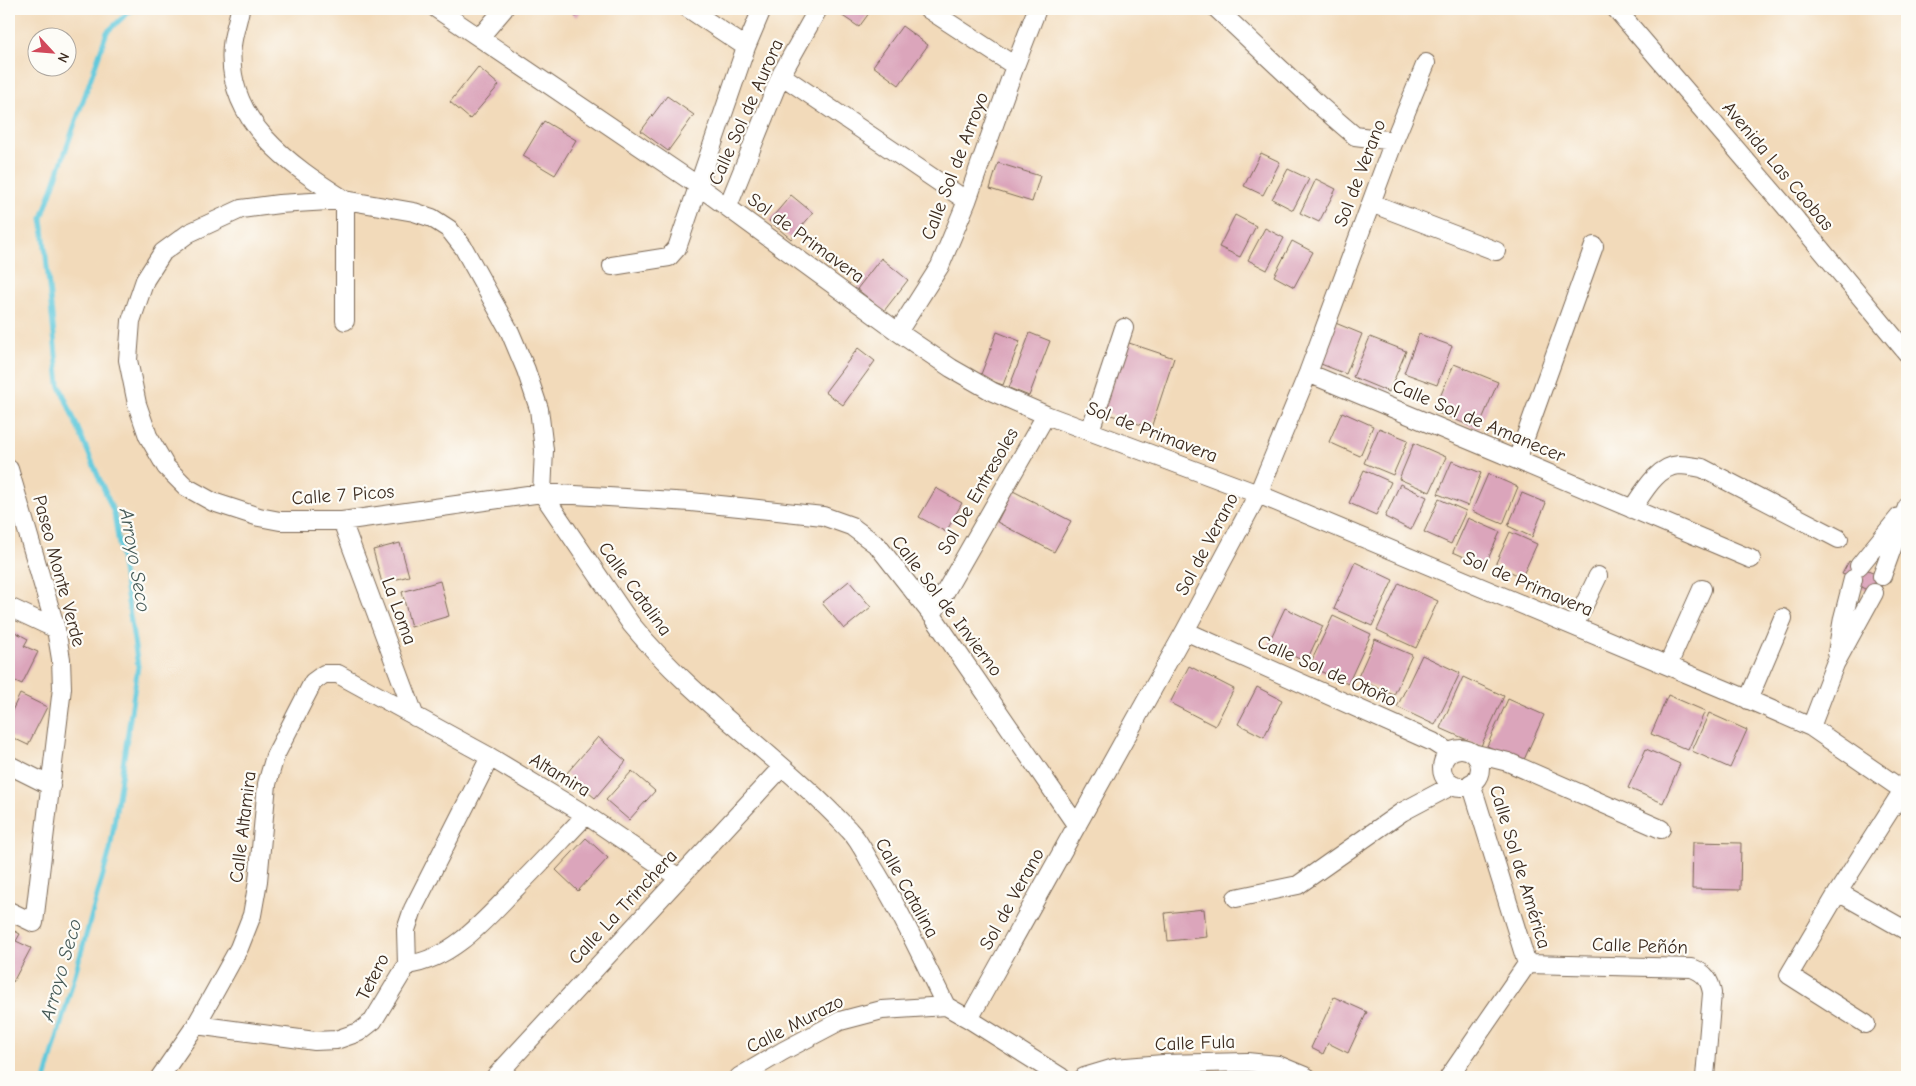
<svg xmlns="http://www.w3.org/2000/svg" width="1916" height="1086" viewBox="0 0 1916 1086" font-family="'Comic Neue',sans-serif">
	<style>
		.lines { fill: none; stroke-linecap: round; stroke-linejoin: round }
		.stream { stroke: #60c9dc; stroke-width: 5 }
		.building { fill: #dba5bb }
		.minor-casing { stroke: #7b6855; stroke-width: 20 }
		.minor { stroke: #fff; stroke-width: 18 }
		.labels { text-anchor: middle; dominant-baseline: central; stroke-width: 4.5; stroke-linejoin: round; paint-order: stroke }
		.street-label { font-size: 19px; fill: #3b2a1e; stroke: #fdfcf7 }
		.water-label { font-size: 20px; font-style: italic; fill: #465a57; stroke: #fdfcf7 }
	</style>
	<rect width="100%" height="100%" fill="#fdfcf7"/>
	<filter id="ink" filterUnits="userSpaceOnUse"><feTurbulence type="fractalNoise" baseFrequency=".02" numOctaves="2"/><feDisplacementMap in="SourceGraphic" scale="10" xChannelSelector="R" yChannelSelector="G"/><feConvolveMatrix kernelMatrix="1 2 1 2 8 2 1 2 1" color-interpolation-filters="sRGB"/></filter>
	<filter id="wash" filterUnits="userSpaceOnUse"><feTurbulence type="fractalNoise" baseFrequency=".0096" numOctaves="4" result="noise"/><feDisplacementMap in="SourceGraphic" scale="20" xChannelSelector="R" yChannelSelector="G"/><feGaussianBlur stdDeviation="1.12" result="paint"/><feColorMatrix in="noise" values="0 0 0 0 0 0 0 0 0 0 0 0 0 0 0 0 0 1.4 0 .05"/><feComposite in="paint" operator="in"/></filter>
	<g filter="url(#wash)">
		<rect width="100%" height="100%" fill="#f2daba"/>
		<g class="lines">
			<path class="stream" d="M46 1077 110 850 138 666 114 513 59 384 42 218 107 32 132 9"/>
		</g>
		<g id="blocks">
			<path class="building" d="M568 9H583L576 17Z
				M832 9H872L859 27Z
				M902 26 928 45 899 85 873 66Z
				M478 67 499 85 470 119 450 102Z
				M667 96 694 115 668 151 641 131Z
				M544 121 576 140 555 175 523 156Z
				M1261 153 1280 162 1263 195 1244 186Z
				M998 163 1040 176 1032 202 990 189Z
				M1288 169 1309 179 1293 210 1272 199Z
				M1316 179 1336 189 1319 222 1300 213Z
				M791 195 813 213 791 239 769 221Z
				M1235 215 1256 226 1240 257 1219 247Z
				M1265 228 1284 238 1267 270 1248 260Z
				M1292 241 1313 252 1294 287 1274 276Z
				M881 258 908 280 884 311 857 289Z
				M1333 322 1362 334 1346 374 1316 362Z
				M997 332 1020 341 1003 385 980 377Z
				M1030 333 1050 341 1029 396 1009 388Z
				M1419 334 1452 346 1437 385 1404 373Z
				M1370 337 1406 351 1389 392 1353 377Z
				M1126 342 1174 358 1151 428 1102 412Z
				M858 348 875 361 843 405 825 392Z
				M1454 364 1498 382 1478 429 1434 411Z
				M1342 412 1373 426 1360 456 1329 442Z
				M1379 428 1408 440 1393 475 1364 463Z
				M1414 443 1446 457 1430 492 1399 479Z
				M1452 461 1481 473 1468 506 1438 494Z
				M1364 470 1391 482 1376 515 1349 503Z
				M1488 474 1518 487 1503 524 1472 511Z
				M1400 484 1427 497 1411 530 1385 517Z
				M936 488 962 503 946 532 919 517Z
				M1013 491 1071 521 1054 552 997 522Z
				M1522 493 1546 503 1532 537 1508 526Z
				M1439 499 1466 511 1451 544 1424 532Z
				M1468 518 1500 532 1485 566 1453 552Z
				M1510 532 1537 544 1522 577 1495 565Z
				M400 543 409 576 382 583 373 550Z
				M1849 561 1885 578 1877 595 1855 584 1857 581 1842 574Z
				M1355 562 1393 580 1372 626 1334 609Z
				M440 581 449 616 411 627 402 592Z
				M849 581 871 607 844 629 822 603Z
				M1399 583 1438 601 1416 648 1377 630Z
				M1285 608 1323 626 1306 662 1268 644Z
				M1333 616 1371 634 1348 684 1309 666Z
				M13 631 28 639 24 646 38 652 22 684 9 678V639Z
				M1375 639 1412 655 1394 695 1357 679Z
				M1422 655 1460 673 1435 725 1397 707Z
				M1189 666 1234 689 1215 726 1170 703Z
				M1463 677 1504 696 1481 746 1440 728Z
				M1257 687 1282 700 1264 737 1238 724Z
				M20 694 47 707 28 745 9 736V717Z
				M1668 695 1705 711 1688 750 1651 734Z
				M1508 699 1544 715 1523 762 1487 746Z
				M1709 713 1747 730 1730 768 1692 751Z
				M598 737 626 761 595 798 566 774Z
				M1646 749 1680 764 1663 803 1628 788Z
				M632 771 655 791 629 820 606 800Z
				M586 838 608 858 578 891 556 870Z
				M1693 842 1741 843 1740 890 1692 889Z
				M1204 909 1207 937 1168 941 1165 913Z
				M9 928 20 934 16 941 31 948 13 982 9 980Z
				M1334 997 1367 1012 1348 1053 1328 1043 1323 1054 1311 1048Z"/>
		</g>
	</g>
	<g filter="url(#ink)">
		<use href="#blocks" fill-opacity="0" stroke="#7b6855" stroke-width="1"/>
		<g class="lines">
			<defs>
				<path id="minor" d="M240 9C238 21 233 34 232 46 225 121 290 165 345 200
					M437 9 697 185 898 332 951 368 993 392 1046 415 1258 494 1738 695 1811 727 1907 793
					M689 9 746 47
					M928 9 1015 66
					M1217 9 1319 105 1355 136 1394 141
					M1616 9 1784 205 1907 353
					M480 37 504 9
					M781 75 967 201
					M1371 203 1496 251
					M728 206 781 75 818 9
					M612 266 669 257 677 248 746 47 762 9
					M345 321V200
					M898 332 940 266 967 201 1015 66 1037 9
					M1308 373 1517 460 1751 559
					M1090 431 1124 328
					M1517 460 1594 246
					M9 469 56 629 61 659 62 688 34 923 9 911
					M1632 509C1643 493 1657 466 1679 465 1687 465 1695 467 1702 468L1839 539
					M342 521 415 717
					M1859 566 1899 517
					M1882 576 1907 507
					M9 607 56 629
					M932 615 1046 415
					M1574 626 1598 576
					M1185 631 1433 742 1450 753
					M1837 653 1843 618 1853 579
					M1668 665 1702 589
					M1748 700 1783 618
					M1811 727 1835 664 1874 593
					M1442 768a19 19 0 1 1 38 0a19 19 0 1 1-38 0Z
					M1472 753 1508 762 1661 829
					M9 765 51 786
					M1471 783 1527 964
					M1903 790 1838 892 1907 931
					M1838 892 1789 975 1866 1024
					M1236 898 1298 885 1402 812 1453 785
					M1527 964 1692 968C1705 973 1710 980 1712 993L1705 1077
					M407 965C452 959 484 921 514 890 539 865 562 840 586 815
					M946 1006C922 958 899 907 870 862 864 851 858 839 849 830 781 757 695 702 631 624L542 493 544 450 539 409 526 370 510 332 463 247 449 229 432 218 414 212 345 200 279 204 241 209 189 233 163 252 145 280 131 321 128 360 137 404 148 436 166 467 186 487 213 502 259 517 280 521H342L542 493 691 502 749 508 823 516 851 526 878 546 932 615 1077 826
					M969 1019 1185 631 1258 494 1308 373 1394 141 1426 63
					M196 1025 315 1041 336 1040 359 1032 373 1021 407 965 406 930 413 909 490 757
					M160 1077 196 1025 213 995 239 948 252 915 258 881 267 784 275 756 313 682 324 674H338L490 757 586 815 679 878
					M495 1077 782 767
					M739 1077 783 1051 840 1021 882 1010 946 1006 969 1019 1061 1077
					M1084 1077 1114 1068 1163 1064 1247 1062 1278 1065 1307 1077
					M1449 1077 1527 964"/>
			</defs>
			<use href="#minor" class="minor-casing"/>
			<use href="#minor" class="minor"/>
		</g>
	</g>
	<g class="labels">
		<g class="street-label">
			<text transform="translate(746 112) rotate(-66)">Calle Sol de Aurora</text>
			<text transform="translate(955 166) rotate(-69)">Calle Sol de Arroyo</text>
			<text transform="translate(1778 166) rotate(50)">Avenida Las Caobas</text>
			<text transform="translate(1360 173) rotate(-69)">Sol de Verano</text>
			<text transform="translate(806 238) rotate(36)">Sol de Primavera</text>
			<text transform="translate(1479 421) rotate(23)">Calle Sol de Amanecer</text>
			<text transform="translate(1152 432) rotate(21)">Sol de Primavera</text>
			<text transform="translate(978 491) rotate(-60)">Sol De Entresoles</text>
			<text transform="translate(343 495) rotate(-4)">Calle 7 Picos</text>
			<text transform="translate(1207 544) rotate(-62)">Sol de Verano</text>
			<text transform="translate(59 571) rotate(75)">Paseo Monte Verde</text>
			<text transform="translate(1528 584) rotate(23)">Sol de Primavera</text>
			<text transform="translate(635 589) rotate(54)">Calle Catalina</text>
			<text transform="translate(947 606) rotate(53)">Calle Sol de Invierno</text>
			<text transform="translate(399 611) rotate(70)">La Loma</text>
			<text transform="translate(1327 671) rotate(24)">Calle Sol de Otoño</text>
			<text transform="translate(560 775) rotate(31)">Altamira</text>
			<text transform="translate(243 827) rotate(-83)">Calle Altamira</text>
			<text transform="translate(1520 867) rotate(73)">Calle Sol de América</text>
			<text transform="translate(907 888) rotate(61)">Calle Catalina</text>
			<text transform="translate(1012 899) rotate(-61)">Sol de Verano</text>
			<text transform="translate(623 907) rotate(-47)">Calle La Trinchera</text>
			<text transform="translate(1640 946) rotate(2)">Calle Peñón</text>
			<text transform="translate(373 977) rotate(-63)">Tetero</text>
			<text transform="translate(795 1024) rotate(-27)">Calle Murazo</text>
			<text transform="translate(1195 1043) rotate(-2)">Calle Fula</text>
		</g>
		<g class="water-label">
			<text transform="translate(135 560) rotate(80)">Arroyo Seco</text>
			<text transform="translate(61 970) rotate(-74)">Arroyo Seco</text>
		</g>
	</g>
	<rect width="1916" height="1086" fill="none" stroke="#fdfcf7" stroke-width="30"/>
	<g transform="translate(52 52) rotate(116)"><circle r="24" fill="#fdfcf7" stroke="#afa8a0"/>
	<path d="M0-4L9 19L0 12L-9 19Z" fill="#d1495b"/>
	<text y="-8" font-size="14" font-weight="bold" text-anchor="middle" fill="#3b2a1e">N</text>
	</g>
</svg>
